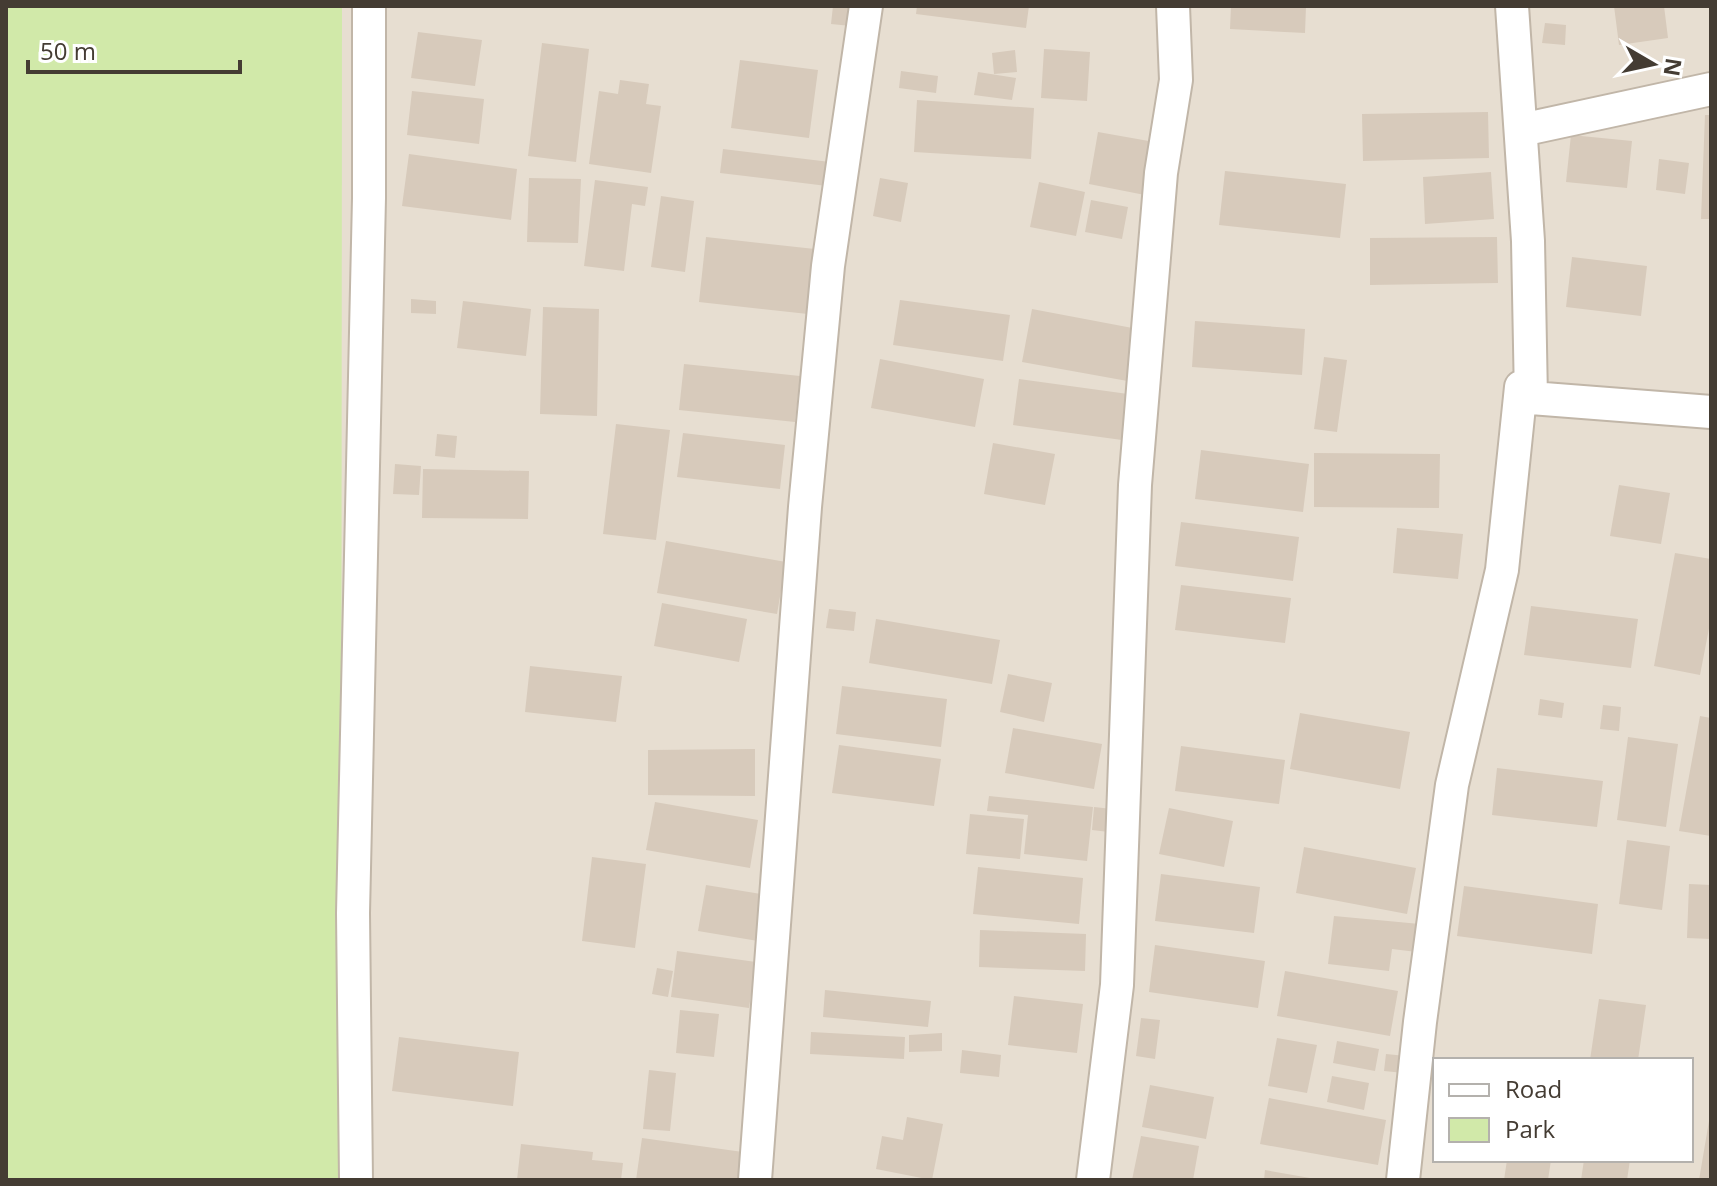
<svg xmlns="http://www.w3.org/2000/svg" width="1717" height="1186" viewBox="0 0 1717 1186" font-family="'Open Sans',sans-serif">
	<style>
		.residential { fill: #e7ded1; fill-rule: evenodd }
		.green { fill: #d1e9a9 }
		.building { fill: #d7cabb }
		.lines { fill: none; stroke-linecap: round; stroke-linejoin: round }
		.street-casing { stroke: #c1b6a8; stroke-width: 36 }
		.street { stroke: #fff; stroke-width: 32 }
	</style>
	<rect width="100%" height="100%" fill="#f2ece3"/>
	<path class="residential" d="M6 6H1711V1180H6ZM1435 1060H1691V1160H1435Z"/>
	<path class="green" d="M6 6H342L341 1180H6Z"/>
	<path class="building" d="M833 6 853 7 851 26 831 24Z
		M917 6H1029L1026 28 916 14Z
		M1231 6H1306L1305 33 1230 29Z
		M1614 6H1664L1668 38 1619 45Z
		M1545 23 1566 25 1565 45 1542 43Z
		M418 32 482 40 475 86 411 78Z
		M542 43 589 49 576 162 528 156Z
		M1044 49 1090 52 1087 101 1041 98Z
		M1015 50 1017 72 994 74 992 53Z
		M740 60 818 70 809 138 731 128Z
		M901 71 938 76 936 93 899 88Z
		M978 72 1016 78 1012 100 974 95Z
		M620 80 649 84 646 104 661 106 651 173 589 164 599 91 618 94Z
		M412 91 484 99 479 144 407 135Z
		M917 100 1034 108 1031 159 914 152Z
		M1488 112 1489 158 1363 161 1362 114Z
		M1705 115H1711V219H1701Z
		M1098 132 1160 143 1150 196 1089 184Z
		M1571 135 1632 141 1627 188 1566 182Z
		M723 149 830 162 827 186 720 173Z
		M409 154 517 169 511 220 402 206Z
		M1659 159 1689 163 1685 194 1656 190Z
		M1225 171 1346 184 1340 238 1219 225Z
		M1491 172 1494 219 1425 224 1423 177Z
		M529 178 581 179 578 243 527 242Z
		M880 178 908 183 901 222 873 216Z
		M595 180 648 187 645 206 632 204 624 271 584 266Z
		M1039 182 1085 192 1076 236 1030 227Z
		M661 196 694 201 685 272 651 267Z
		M1091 200 1128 207 1122 239 1085 232Z
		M706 237 824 250 817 315 699 302Z
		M1497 237 1498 283 1370 285V238Z
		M1572 257 1647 266 1641 316 1566 307Z
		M411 299 436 301V314L411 313Z
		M900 300 1010 315 1003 361 893 345Z
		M463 301 531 309 526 356 457 348Z
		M543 307 599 309 597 416 540 414Z
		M1032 309 1143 330 1133 382 1022 362Z
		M1195 321 1305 329 1302 375 1192 367Z
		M1324 357 1347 360 1337 432 1314 429Z
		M880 359 984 379 975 427 871 408Z
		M684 364 800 376 795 422 679 410Z
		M1019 379 1128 394 1122 440 1013 425Z
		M616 424 670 430 656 540 603 534Z
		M683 433 785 445 780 489 677 477Z
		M437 434 457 436 455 458 435 456Z
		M993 443 1055 454 1045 505 984 494Z
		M1201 450 1309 464 1303 512 1195 499Z
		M1314 453 1440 454 1439 508 1314 507Z
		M395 464 421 466 419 495 393 494Z
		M423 469 529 471 528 519 422 518Z
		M1619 485 1670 493 1661 544 1610 536Z
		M1181 522 1299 537 1293 581 1175 566Z
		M1397 528 1463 534 1458 579 1393 573Z
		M666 541 786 562 777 614 657 593Z
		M1675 553 1711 559V618L1700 675 1654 666Z
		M1181 585 1291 598 1285 643 1175 630Z
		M662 603 747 619 739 662 654 646Z
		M1531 606 1638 619 1631 668 1524 655Z
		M829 609 856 612 854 631 826 628Z
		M876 619 1000 640 992 684 869 663Z
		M530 666 622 676 616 722 525 712Z
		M1008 674 1052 683 1044 722 1000 712Z
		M842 686 947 699 941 747 836 734Z
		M1540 699 1564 703 1562 718 1538 715Z
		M1603 705 1621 707 1619 731 1600 729Z
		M1300 713 1410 732 1400 789 1290 769Z
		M1700 716 1711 718V836L1679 831Z
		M1013 728 1102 744 1094 789 1005 773Z
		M1628 737 1678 744 1666 827 1617 820Z
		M839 745 941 759 934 806 832 793Z
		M1181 746 1285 760 1279 804 1175 791Z
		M755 749V796L648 795V750Z
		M1497 768 1603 781 1597 827 1492 815Z
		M989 796 1093 807 1087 861 1024 854 1028 815 987 811Z
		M655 802 758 820 750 868 646 850Z
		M1094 807 1112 809 1109 832 1092 830Z
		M1169 808 1233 821 1224 867 1159 854Z
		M970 814 1024 819 1020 859 966 854Z
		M1627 840 1670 846 1662 910 1619 904Z
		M1304 847 1416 868 1407 914 1296 893Z
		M592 857 646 864 635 948 582 941Z
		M978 867 1083 878 1079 924 973 914Z
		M1161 874 1260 887 1254 933 1155 921Z
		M1689 884 1711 885V939L1687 938Z
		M706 885 767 895 758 941 698 931Z
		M1464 886 1598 904 1592 954 1457 936Z
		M1334 916 1420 924 1417 952 1392 949 1389 971 1328 964Z
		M980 930 1086 934 1085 971 979 967Z
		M1155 945 1265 961 1258 1008 1149 992Z
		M677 951 756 962 749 1008 671 997Z
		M657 968 673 971 668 997 652 994Z
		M1285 971 1398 991 1390 1036 1277 1016Z
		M825 990 931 1001 928 1027 823 1017Z
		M1014 996 1083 1004 1077 1053 1008 1045Z
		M1599 999 1646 1005 1638 1060H1590Z
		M680 1010 719 1014 714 1057 676 1053Z
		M1141 1018 1160 1020 1155 1059 1136 1056Z
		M811 1032 905 1037 904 1059 810 1054Z
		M942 1033V1051L909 1052V1035Z
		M399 1037 519 1052 513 1106 392 1091Z
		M1277 1038 1317 1045 1307 1093 1268 1086Z
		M1337 1041 1379 1049 1375 1071 1333 1063Z
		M962 1050 1001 1055 999 1077 960 1073Z
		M1386 1054 1406 1056 1404 1073 1384 1071Z
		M649 1070 676 1073 670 1131 643 1129Z
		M1332 1076 1369 1083 1364 1110 1327 1102Z
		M1150 1085 1214 1097 1206 1139 1142 1127Z
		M1269 1098 1386 1120 1378 1165 1260 1144Z
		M907 1117 943 1124 932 1180 876 1169 882 1136 903 1140Z
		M1709 1121 1711 1180H1699Z
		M1141 1136 1199 1146 1193 1180H1132Z
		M642 1138 750 1153 746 1180H636Z
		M521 1144 593 1152 592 1160 623 1163 621 1180H517Z
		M1507 1160H1551L1548 1180H1504Z
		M1584 1160H1630L1627 1180H1581Z
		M1265 1170 1310 1178V1180H1264Z"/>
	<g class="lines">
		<defs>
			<path id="street" d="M1521 130 1711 89
				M1531 398 1711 412
				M356 1180 353 913 369 198V6
				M755 1180 805 507 828 266 866 6
				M1093 1180 1117 985 1135 485 1161 173 1176 80 1173 6
				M1403 1180 1420 1022 1452 785 1502 570 1521 387 1531 398 1528 241 1512 6"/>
		</defs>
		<use href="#street" class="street-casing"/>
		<use href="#street" class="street"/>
	</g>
	<rect width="1717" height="1186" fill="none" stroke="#443c33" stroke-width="16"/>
	<rect x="1433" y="1058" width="260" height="104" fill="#ffffff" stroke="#b4b1ad" stroke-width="2"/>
	<rect x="1449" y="1084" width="40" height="12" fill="#ffffff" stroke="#b4b1ad" stroke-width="2"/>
	<text x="1505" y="1098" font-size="24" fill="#443c33">Road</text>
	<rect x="1449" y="1118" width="40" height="24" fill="#d1e9a9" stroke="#b4b1ad" stroke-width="2"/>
	<text x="1505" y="1138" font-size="24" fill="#443c33">Park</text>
	<g transform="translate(1653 64) rotate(99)" stroke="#ffffff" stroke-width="6" paint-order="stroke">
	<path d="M0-6L14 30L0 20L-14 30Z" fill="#443c33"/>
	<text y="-12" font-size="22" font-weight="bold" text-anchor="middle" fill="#443c33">N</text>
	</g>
	<path d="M28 60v12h212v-12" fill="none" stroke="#443c33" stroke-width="4"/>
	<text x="40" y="60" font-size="24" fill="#443c33" stroke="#ffffff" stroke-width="6" paint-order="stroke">50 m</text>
</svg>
